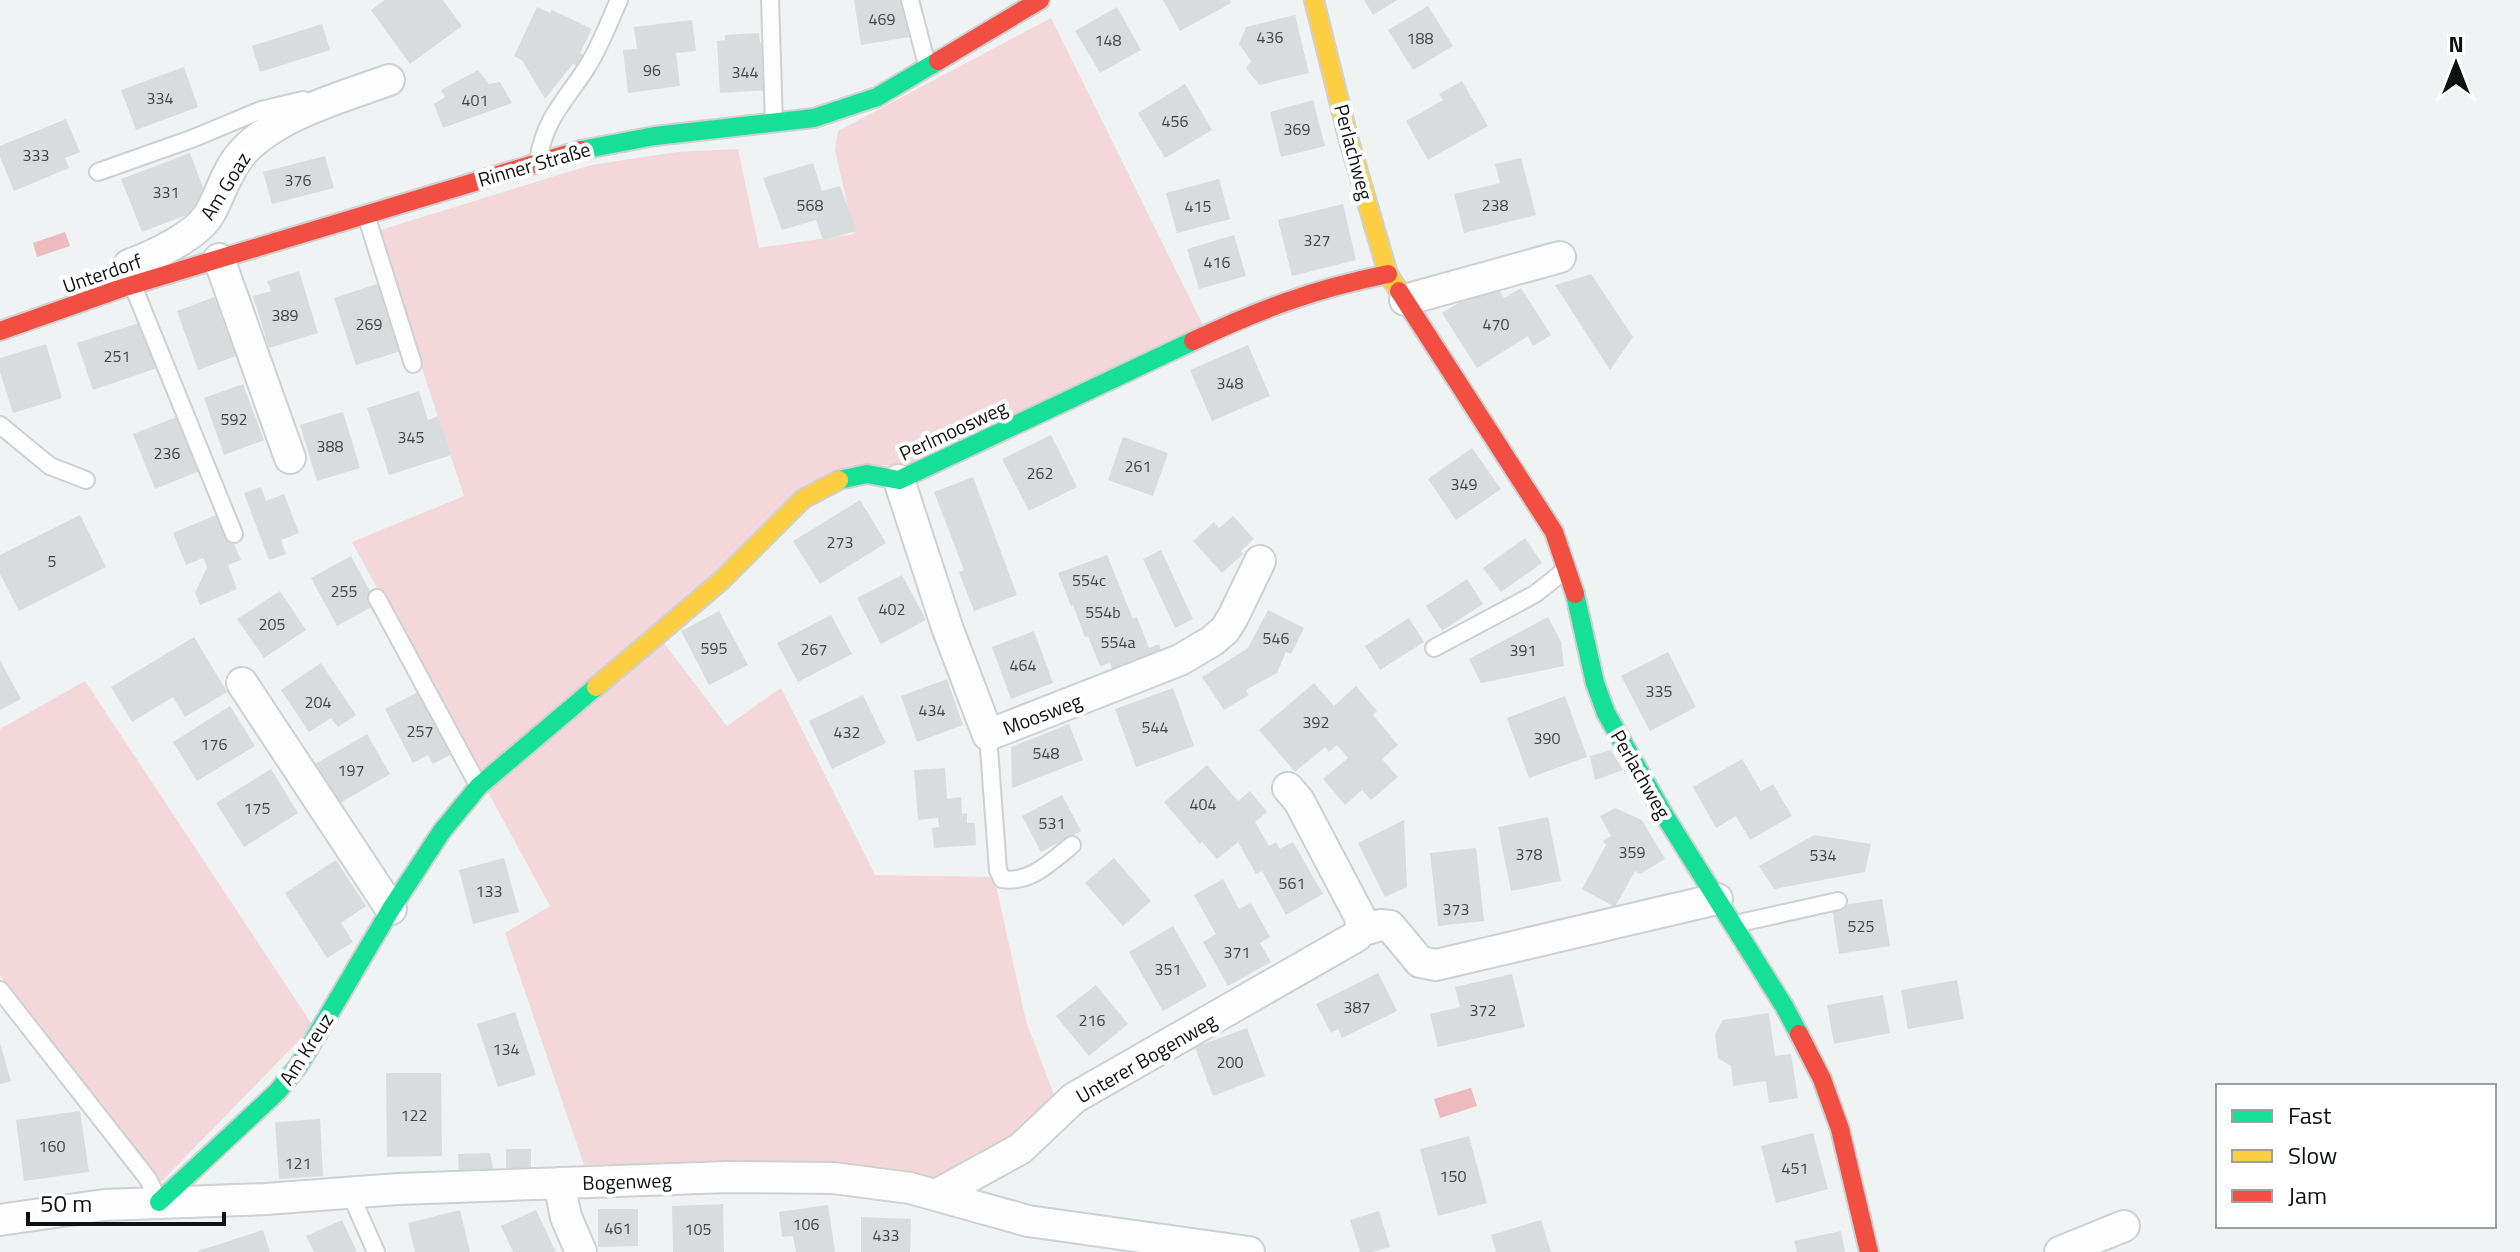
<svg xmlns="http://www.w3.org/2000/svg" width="2520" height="1252" viewBox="0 0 2520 1252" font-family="'Titillium Web',sans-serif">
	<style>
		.green { fill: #f4d7d9 }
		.water { fill: #edbabe }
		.building { fill: #d9dcdc }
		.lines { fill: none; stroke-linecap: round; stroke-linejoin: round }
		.lane-casing { stroke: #ced0d1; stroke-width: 20 }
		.street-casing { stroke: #ced0d1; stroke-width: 34 }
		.fast-casing { stroke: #ced0d1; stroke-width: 22 }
		.slow-casing { stroke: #ced0d1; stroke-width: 22 }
		.jam-casing { stroke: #ced0d1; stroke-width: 22 }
		.lane { stroke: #fdfdfd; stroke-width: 16 }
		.street { stroke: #fdfdfd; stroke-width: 30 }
		.fast { stroke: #16e098; stroke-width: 18 }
		.slow { stroke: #ffcf43; stroke-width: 18 }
		.jam { stroke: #f24e42; stroke-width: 18 }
		.labels { text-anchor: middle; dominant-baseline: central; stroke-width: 8; stroke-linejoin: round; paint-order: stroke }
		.number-label { font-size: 16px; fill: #444646 }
		.street-label { font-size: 20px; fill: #101212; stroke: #fff }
	</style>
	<rect width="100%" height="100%" fill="#eff3f3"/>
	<path class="green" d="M1051 18 1203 325 908 465H857L651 626 727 726 781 688 875 875 994 877 1026 1021 1056 1100 1019 1142 933 1182 839 1164 584 1165 505 933 550 906 352 542 464 496 377 231 591 165 677 152 738 149 759 248 854 234 835 150 838 131Z
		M85 681 313 1026 161 1182 0 976V729Z"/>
	<path class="water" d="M65 232 70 246 37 257 33 243Z
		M1471 1088 1477 1106 1440 1118 1434 1099Z"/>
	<path class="building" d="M385 0H443L462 26 410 64 371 10Z
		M854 0H904L910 37 861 45Z
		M1163 0H1230L1231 3 1180 31Z
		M1364 0H1397L1373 15Z
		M1428 6 1453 46 1413 70 1388 30Z
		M537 7 550 13 552 10 592 29 580 53 584 55 579 67 573 64 545 99 522 60 514 56Z
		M1117 7 1141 50 1100 73 1075 31Z
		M1295 15 1309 73 1259 85 1246 68 1251 61 1239 44 1246 27Z
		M692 20 696 51 676 53 680 86 628 93 623 50 637 49 634 27Z
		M322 24 330 50 260 72 252 46Z
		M759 33 760 42 770 53 773 90 720 93 717 41 725 40V35Z
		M184 67 198 107 136 130 121 90Z
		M478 70 489 84 500 82 512 103 443 128 434 104 445 97 441 90Z
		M1462 81 1488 126 1428 160 1406 121 1443 100 1439 94Z
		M1185 84 1212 130 1165 158 1138 113Z
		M1313 100 1325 146 1281 157 1270 112Z
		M66 119 80 152 65 158 69 168 14 191 0 157V146Z
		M190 153 210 206 142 232 121 179Z
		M325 156 334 188 272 204 263 172Z
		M1521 158 1536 215 1464 233 1454 194 1500 183 1495 164Z
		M813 163 822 191 840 186 857 231 823 240 816 220 782 230 763 178Z
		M1219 179 1230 219 1177 233 1166 193Z
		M1343 204 1356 260 1292 276 1278 220Z
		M1234 235 1246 276 1199 289 1187 249Z
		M299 271 318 333 269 348 253 296 271 291 267 281Z
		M1591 274 1633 337 1610 370 1555 285Z
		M1494 281 1504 298 1521 288 1551 335 1533 346 1528 336 1477 368 1442 313Z
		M383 282 404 350 356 365 334 298Z
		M214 297 236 356 198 370 177 311Z
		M142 322 157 368 93 390 77 343Z
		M46 344 62 398 13 413 0 372V358Z
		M1248 345 1270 396 1212 421 1190 370Z
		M243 384 264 440 224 455 204 398Z
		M419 391 428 420 438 416 451 455 389 475 367 408Z
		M343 412 360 468 317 481 300 425Z
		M179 416 200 471 155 489 133 434Z
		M1051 435 1077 487 1029 511 1002 459Z
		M1123 437 1168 453 1153 496 1108 480Z
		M1472 448 1501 489 1456 520 1428 479Z
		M973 477 1017 595 974 611 959 572 964 570 934 492Z
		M261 487 266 501 284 494 299 533 281 540 286 554 269 560 244 493Z
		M860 500 886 543 820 584 793 541Z
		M221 513 241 560 228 565 237 589 200 605 195 593 207 567 203 558 186 565 173 533Z
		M80 515 106 567 19 611 0 574V555Z
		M1233 516 1254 539 1241 551 1243 554 1222 573 1193 541 1214 522 1219 528Z
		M1525 538 1542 563 1501 592 1483 568Z
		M1161 550 1193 619 1175 628 1143 559Z
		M1107 555 1133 619 1137 617 1149 648 1159 644 1164 658 1115 676 1110 663 1100 666 1088 636 1085 637 1073 605 1071 606 1058 573Z
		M351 556 377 604 337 626 311 578Z
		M902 575 926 620 881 644 857 598Z
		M1467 579 1483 604 1442 631 1426 606Z
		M280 591 306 630 264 658 237 619Z
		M1268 610 1304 628 1291 654 1286 652 1277 673 1246 690 1249 695 1224 710 1202 677 1248 648Z
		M719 611 748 665 709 685 681 631Z
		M831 615 852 654 798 682 777 643Z
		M1548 617 1561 642 1564 666 1481 683 1469 659Z
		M1409 618 1424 642 1380 670 1365 646Z
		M1034 631 1053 683 1011 699 992 647Z
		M194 637 227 692 185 717 173 697 132 722 111 687Z
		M1668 652 1696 707 1650 731 1621 676Z
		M0 660 21 699 0 710Z
		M321 663 356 715 338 727 331 718 309 732 281 690Z
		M947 679 963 725 917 742 901 696Z
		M1314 683 1334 706 1356 686 1377 711 1373 715 1398 745 1382 759 1398 777 1371 800 1362 790 1345 805 1323 779 1348 758 1337 745 1329 752 1325 747 1295 772 1259 730Z
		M1173 688 1194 746 1136 767 1115 709Z
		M422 690 454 753 433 764 428 755 413 763 385 709Z
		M863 695 886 743 832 769 809 721Z
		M1565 696 1587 757 1529 778 1507 718Z
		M230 706 255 746 197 781 173 742Z
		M1069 724 1083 760 1012 788 1011 747Z
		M367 734 390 774 335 806 312 766Z
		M1611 750 1623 770 1595 780 1590 756Z
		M1742 759 1761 791 1773 784 1792 816 1750 840 1736 816 1716 828 1693 787Z
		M1207 765 1238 801 1250 791 1267 812 1255 822 1269 846 1276 842 1280 849 1293 842 1323 894 1286 915 1262 871 1256 874 1238 842 1217 859 1202 842 1200 844 1164 802Z
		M945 768 947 799 961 797 962 814 967 813V823H975L976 845 934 848 932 828 939 827 938 818 918 820 914 770Z
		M271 769 298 813 244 847 216 803Z
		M1062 795 1081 831 1041 852 1022 816Z
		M1615 808 1642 820 1665 859 1640 874 1635 871 1615 907 1582 889 1606 845 1603 841 1611 836 1600 816Z
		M1548 817 1561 881 1511 891 1498 827Z
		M1404 820 1407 887 1385 897 1358 843Z
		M1814 835 1871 844 1865 872 1774 889 1759 866Z
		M1476 848 1484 921 1438 926 1430 853Z
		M504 858 519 912 473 924 459 870Z
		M1114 858 1151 901 1123 926 1085 883Z
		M336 860 366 906 341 923 353 942 327 958 285 893Z
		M1223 879 1239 909 1251 903 1270 937 1260 943 1271 962 1228 986 1203 942 1216 934 1194 895Z
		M1882 899 1890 946 1839 954 1832 907Z
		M1173 926 1207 986 1163 1011 1129 952Z
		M1378 973 1397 1011 1342 1038 1338 1029 1331 1033 1316 1004Z
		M1512 974 1525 1027 1438 1047 1430 1014 1460 1007 1455 987Z
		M1957 980 1964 1019 1908 1029 1901 990Z
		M1096 985 1128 1024 1089 1056 1056 1016Z
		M1883 995 1890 1033 1834 1044 1827 1005Z
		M515 1012 536 1075 498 1087 477 1024Z
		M1769 1013 1775 1056 1791 1054 1798 1098 1769 1103 1766 1081 1733 1086 1731 1066 1718 1058 1715 1034 1723 1020Z
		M1247 1028 1265 1076 1213 1096 1195 1047Z
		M0 1043 11 1081 0 1084Z
		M386 1073H441L442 1156 387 1157Z
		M80 1111 89 1172 24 1181 16 1120Z
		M320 1119 323 1176 279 1179 275 1122Z
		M1813 1133 1828 1189 1776 1203 1761 1146Z
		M1469 1136 1487 1203 1438 1216 1420 1149Z
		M506 1149H531V1171H506Z
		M490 1153 494 1173 459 1175 458 1154Z
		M723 1204 724 1252H673L672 1206Z
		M828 1205 835 1252H796L793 1236 782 1237 779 1212Z
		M598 1209H638V1246L598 1247Z
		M460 1210 470 1252H415L408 1223Z
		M536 1210 556 1252H513L501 1226Z
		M1379 1211 1390 1247 1372 1252H1360L1350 1220Z
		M861 1217 911 1219 910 1252H861Z
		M342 1220 357 1252H314L306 1236Z
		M1541 1220 1551 1252H1496L1491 1235Z
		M263 1230 270 1252H198V1251Z
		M1841 1231 1845 1252H1797L1794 1241Z"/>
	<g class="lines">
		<defs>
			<path id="lane" d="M770 0 774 123
				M910 0 927 65
				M538 160C546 116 564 103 587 67 600 47 609 22 619 0
				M98 172 194 138 261 110 303 100
				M366 215 413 364
				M133 286 234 534
				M0 425 50 466 86 480
				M377 598 478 785
				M1434 648 1535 594 1564 571
				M988 735 998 870 1002 879C1030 884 1052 861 1072 845
				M1735 924 1838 901
				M0 990 148 1179 159 1201
				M350 1193 376 1252"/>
			<path id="street" d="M219 259 290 458
				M125 279 129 265C153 256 197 236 210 213 221 193 227 170 242 153 276 115 342 97 389 80
				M1405 300 1560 257
				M899 480 947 627 988 735 1180 660 1212 641 1225 630 1233 617 1260 561
				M242 683 391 909
				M1361 931 1380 925 1390 926 1420 962 1436 965 1717 899
				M559 1183 566 1217 581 1252
				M938 1194 1020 1149 1074 1098 1357 936 1362 926 1359 915 1299 801 1288 788
				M0 1220 104 1205 266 1199 398 1189 728 1177 833 1178 910 1188 1028 1221 1249 1252
				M2060 1252 2124 1226"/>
			<path id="fast" d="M581 150 655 136 814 118 877 97 938 61
				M839 480 867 474 899 480 1193 341
				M1575 594 1595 683 1606 713 1663 813 1784 1006 1799 1034
				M159 1202 277 1092 299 1065 391 909 442 831 479 786 596 687"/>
			<path id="slow" d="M1314 0 1348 137 1388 274 1399 291
				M596 687 722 580 803 499 839 480"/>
			<path id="jam" d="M938 61 1040 0
				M1399 291 1554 532 1575 594
				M0 331 122 288 581 150
				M1193 341C1261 309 1314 289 1388 274
				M1799 1034 1822 1079 1840 1129 1869 1252"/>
		</defs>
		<use href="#lane" class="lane-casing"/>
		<use href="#street" class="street-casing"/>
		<use href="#fast" class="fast-casing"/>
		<use href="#slow" class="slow-casing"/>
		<use href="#jam" class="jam-casing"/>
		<use href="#lane" class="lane"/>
		<use href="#street" class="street"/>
		<use href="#fast" class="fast"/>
		<use href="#slow" class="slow"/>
		<use href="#jam" class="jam"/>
	</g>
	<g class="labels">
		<g class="number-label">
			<text x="882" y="19">469</text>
			<text x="1270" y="37">436</text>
			<text x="1420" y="38">188</text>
			<text x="1108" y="40">148</text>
			<text x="652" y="70">96</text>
			<text x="745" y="72">344</text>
			<text x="160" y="98">334</text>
			<text x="475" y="100">401</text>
			<text x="1175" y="121">456</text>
			<text x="1297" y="129">369</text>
			<text x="36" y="155">333</text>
			<text x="298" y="180">376</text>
			<text x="166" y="192">331</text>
			<text x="810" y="205">568</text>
			<text x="1495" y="205">238</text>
			<text x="1198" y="206">415</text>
			<text x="1317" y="240">327</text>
			<text x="1217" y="262">416</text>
			<text x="285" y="315">389</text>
			<text x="369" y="324">269</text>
			<text x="1496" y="324">470</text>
			<text x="117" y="356">251</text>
			<text x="1230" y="383">348</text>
			<text x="234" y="419">592</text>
			<text x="411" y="437">345</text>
			<text x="330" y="446">388</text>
			<text x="167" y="453">236</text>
			<text x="1138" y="466">261</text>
			<text x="1040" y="473">262</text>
			<text x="1464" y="484">349</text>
			<text x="840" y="542">273</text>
			<text x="52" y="561">5</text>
			<text x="1089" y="580">554c</text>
			<text x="344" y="591">255</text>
			<text x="892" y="609">402</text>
			<text x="1103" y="612">554b</text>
			<text x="272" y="624">205</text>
			<text x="1276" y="638">546</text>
			<text x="1118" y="642">554a</text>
			<text x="714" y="648">595</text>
			<text x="814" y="649">267</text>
			<text x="1523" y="650">391</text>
			<text x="1023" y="665">464</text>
			<text x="1659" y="691">335</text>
			<text x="318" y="702">204</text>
			<text x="932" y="710">434</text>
			<text x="1316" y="722">392</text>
			<text x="1155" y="727">544</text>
			<text x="420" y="731">257</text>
			<text x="847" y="732">432</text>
			<text x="1547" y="738">390</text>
			<text x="214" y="744">176</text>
			<text x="1046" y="753">548</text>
			<text x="351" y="770">197</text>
			<text x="1203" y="804">404</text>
			<text x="257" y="808">175</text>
			<text x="1052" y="823">531</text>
			<text x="1632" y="852">359</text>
			<text x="1529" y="854">378</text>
			<text x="1823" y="855">534</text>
			<text x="1292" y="883">561</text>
			<text x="489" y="891">133</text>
			<text x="1456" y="909">373</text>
			<text x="1861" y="926">525</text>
			<text x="1237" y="952">371</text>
			<text x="1168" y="969">351</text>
			<text x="1357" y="1007">387</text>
			<text x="1483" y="1010">372</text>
			<text x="1092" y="1020">216</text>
			<text x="506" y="1049">134</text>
			<text x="1230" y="1062">200</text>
			<text x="414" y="1115">122</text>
			<text x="52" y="1146">160</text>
			<text x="298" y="1163">121</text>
			<text x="1795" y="1168">451</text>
			<text x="1453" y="1176">150</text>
			<text x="806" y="1224">106</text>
			<text x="618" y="1228">461</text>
			<text x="698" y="1229">105</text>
			<text x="886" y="1235">433</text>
		</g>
		<g class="street-label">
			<text transform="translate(1354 152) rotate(75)">Perlachweg</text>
			<text transform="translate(534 164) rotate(-16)">Rinner Straße</text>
			<text transform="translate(225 186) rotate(-58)">Am Goaz</text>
			<text transform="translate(102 273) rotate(-19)">Unterdorf</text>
			<text transform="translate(953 430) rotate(-25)">Perlmoosweg</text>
			<text transform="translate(1042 714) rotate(-21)">Moosweg</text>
			<text transform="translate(1641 774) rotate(60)">Perlachweg</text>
			<text transform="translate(306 1049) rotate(-57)">Am Kreuz</text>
			<text transform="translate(1146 1058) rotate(-30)">Unterer Bogenweg</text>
			<text transform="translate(627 1181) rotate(-2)">Bogenweg</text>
		</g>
	</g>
	<rect x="2216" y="1084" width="280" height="144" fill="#ffffff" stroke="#9fa0a0" stroke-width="2"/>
	<rect x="2232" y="1110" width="40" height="12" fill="#16e098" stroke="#9fa0a0" stroke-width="2"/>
	<text x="2288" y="1124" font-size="24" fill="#101212">Fast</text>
	<rect x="2232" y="1150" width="40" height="12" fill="#ffcf43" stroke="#9fa0a0" stroke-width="2"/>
	<text x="2288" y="1164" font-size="24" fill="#101212">Slow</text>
	<rect x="2232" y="1190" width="40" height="12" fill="#f24e42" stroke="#9fa0a0" stroke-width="2"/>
	<text x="2288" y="1204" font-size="24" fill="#101212">Jam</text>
	<g transform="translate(2456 64)" stroke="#ffffff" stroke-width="6" paint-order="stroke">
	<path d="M0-6L14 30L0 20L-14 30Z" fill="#101212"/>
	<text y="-12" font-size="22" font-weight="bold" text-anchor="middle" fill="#101212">N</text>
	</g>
	<path d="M28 1212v12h196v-12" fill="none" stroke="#101212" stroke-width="4"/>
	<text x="40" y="1212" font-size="24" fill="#101212" stroke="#ffffff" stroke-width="6" paint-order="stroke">50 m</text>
</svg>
